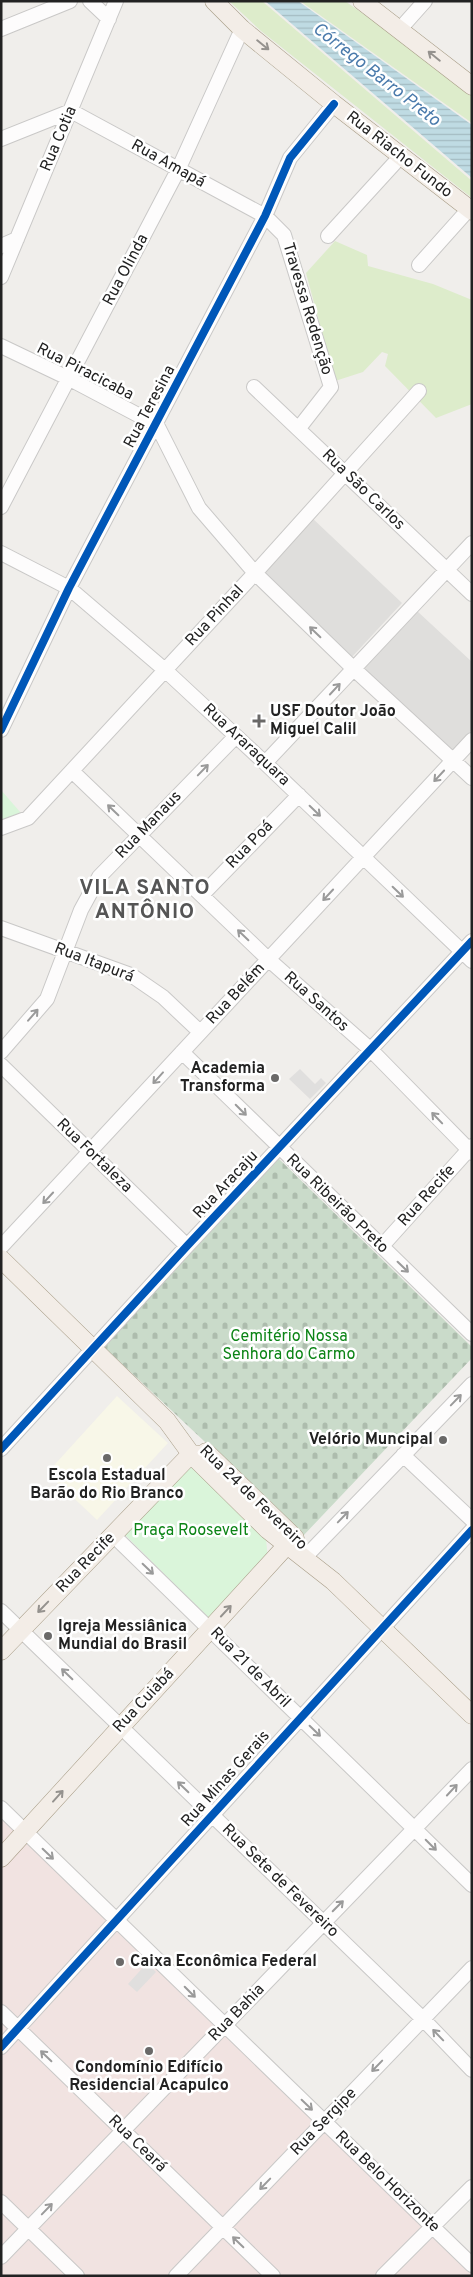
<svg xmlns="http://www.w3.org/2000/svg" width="473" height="2277" viewBox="0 0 473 2277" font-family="Overpass,sans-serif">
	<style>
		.residential { fill: #dfdedc }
		.commercial { fill: #f1e3e1 }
		.education { fill: #f8f7e8 }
		.grass { fill: #ddeccb }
		.cemetery { fill: url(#cemetery-stones) }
		.park { fill: #daf5da }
		.parking { fill: #e0dfde }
		.water { fill: url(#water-rules) }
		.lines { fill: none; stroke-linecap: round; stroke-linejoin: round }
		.minor-casing { stroke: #c9c8c7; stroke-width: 16 }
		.major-casing { stroke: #a79c86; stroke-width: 19 }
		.minor { stroke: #fdfcfc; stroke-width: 14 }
		.major { stroke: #f3ede7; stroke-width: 18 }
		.cycleway-casing { stroke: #fff; stroke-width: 11 }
		.cycleway { stroke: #0057b8; stroke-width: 8 }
		.oneway { stroke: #95928e }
		.oneway2 { stroke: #9a9a9a }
		.poi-dot { fill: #6a6968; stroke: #fff; stroke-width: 2 }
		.labels { text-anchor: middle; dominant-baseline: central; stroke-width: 5; stroke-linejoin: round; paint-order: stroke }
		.street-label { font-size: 16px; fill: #222; stroke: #fff }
		.poi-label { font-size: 16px; font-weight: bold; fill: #222; stroke: #fff; text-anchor: start }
		.park-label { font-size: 16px; fill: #0c8416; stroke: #fff }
		.water-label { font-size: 18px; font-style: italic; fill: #4a7aab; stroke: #fff }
		.district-label { font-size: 21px; font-weight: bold; letter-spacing: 1px; fill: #555; stroke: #fff }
	</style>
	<defs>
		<pattern id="cemetery-stones" width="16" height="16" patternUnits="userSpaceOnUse" patternTransform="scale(1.25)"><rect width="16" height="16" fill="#cadbca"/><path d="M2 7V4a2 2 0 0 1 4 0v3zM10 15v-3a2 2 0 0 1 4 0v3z" fill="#adbcad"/></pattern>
		<pattern id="water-rules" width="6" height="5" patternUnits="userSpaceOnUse" patternTransform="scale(1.25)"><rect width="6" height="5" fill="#bfdbe3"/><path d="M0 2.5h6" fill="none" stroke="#a4bcc2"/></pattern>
	</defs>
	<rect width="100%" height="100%" fill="#f0eeeb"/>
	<path class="residential" d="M311 517 402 603 351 658 260 572Z
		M417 611 472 662V730L451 753 363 670Z"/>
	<path class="commercial" d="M1 1802 472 2262V2276H1Z"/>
	<path class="education" d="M117 1396 168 1443 97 1520 47 1473Z"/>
	<path class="grass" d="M229 1H262L472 181V198L261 31Z
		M300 1H345L416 51 472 95V123Z
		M335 241 367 255 368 266 433 284 472 300V404L436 418 385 366 388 354 382 352 363 372 335 381 306 273Z"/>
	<path class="cemetery" d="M277 1157 472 1347V1358L302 1537 204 1441 103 1346Z"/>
	<path class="park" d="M1 790 21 813 1 822Z
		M190 1460 266 1538 268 1561 211 1620 122 1532Z"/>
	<path class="parking" d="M300 1069 315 1084 321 1078 326 1083 310 1099 289 1079Z
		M147 1963 156 1972 137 1992 128 1984Z"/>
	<path class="water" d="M265 1H298L472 125V178Z"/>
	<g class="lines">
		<defs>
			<path id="minor" d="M90 1 109 19
				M1 29 70 1
				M400 29 425 1
				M1 139 71 111 265 216 284 235 331 387 299 428
				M328 236 401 156
				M1 246 17 239
				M419 265 469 209
				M1 277 116 1
				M1 346 68 378 157 425 199 508 255 573 354 669 472 778
				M254 387 472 594
				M1 507 178 170 242 29
				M1 553 69 588 165 670 265 763 472 961
				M1 730 69 588 265 216 290 158 334 104
				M265 763 472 543
				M72 771 268 959 371 1050 472 1153
				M1 828 28 818 255 573 419 391
				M202 895 299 795
				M1 928 131 975 163 997 200 1032
				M1 1052 47 999 81 910 99 877 236 736
				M182 1052 472 1334
				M1 1065 187 1246
				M382 1246 472 1146
				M1 1247 472 740
				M1 1449 187 1246 472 941
				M403 1455 472 1520
				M113 1535 472 1885
				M310 1552 472 1384
				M1 1611 423 2019 472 2070
				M1 1808 472 2265
				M1 2012 273 2276
				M1 2047 472 1530
				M1 2202 77 2276
				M1 2257 472 1769
				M176 2276 472 1968
				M383 2276 472 2187"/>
			<path id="major" d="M214 1 242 29 334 104 472 211
				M362 1 472 86
				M1 1259 167 1421 191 1454 268 1530 333 1581 472 1715
				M206 1452 295 1538
				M1 1651 191 1454 203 1455
				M1 1858 287 1545"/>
		</defs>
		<use href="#minor" class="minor-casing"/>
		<use href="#major" class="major-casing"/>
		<use href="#minor" class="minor"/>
		<use href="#major" class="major"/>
		<defs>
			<path id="cycleway" d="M1 730 69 588 265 216 290 158 334 104
				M1 1449 187 1246 472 941
				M1 2047 472 1530"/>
		</defs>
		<use href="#cycleway" class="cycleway-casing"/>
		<use href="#cycleway" class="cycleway"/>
	</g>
	<defs><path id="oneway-shaft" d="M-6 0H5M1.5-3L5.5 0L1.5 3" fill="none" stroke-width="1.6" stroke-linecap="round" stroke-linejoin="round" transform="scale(1.25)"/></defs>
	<g class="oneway">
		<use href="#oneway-shaft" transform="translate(263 45) rotate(39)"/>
		<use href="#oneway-shaft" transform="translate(434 56) rotate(-141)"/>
		<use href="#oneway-shaft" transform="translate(43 1607) rotate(134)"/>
		<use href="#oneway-shaft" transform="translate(226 1611) rotate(-47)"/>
		<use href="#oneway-shaft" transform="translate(58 1796) rotate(-48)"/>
	</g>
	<g class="oneway2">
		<use href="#oneway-shaft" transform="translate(315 632) rotate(-136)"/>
		<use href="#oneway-shaft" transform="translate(335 689) rotate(-47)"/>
		<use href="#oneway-shaft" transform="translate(203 770) rotate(-46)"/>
		<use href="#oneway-shaft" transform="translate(439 776) rotate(133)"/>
		<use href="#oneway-shaft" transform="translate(113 810) rotate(-136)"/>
		<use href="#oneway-shaft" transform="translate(315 811) rotate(44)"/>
		<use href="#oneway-shaft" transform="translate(398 892) rotate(44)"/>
		<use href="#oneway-shaft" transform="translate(328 895) rotate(133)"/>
		<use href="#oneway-shaft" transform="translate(243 935) rotate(-136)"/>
		<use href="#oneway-shaft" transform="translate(33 1015) rotate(-49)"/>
		<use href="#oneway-shaft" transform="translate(158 1078) rotate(132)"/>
		<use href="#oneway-shaft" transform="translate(241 1110) rotate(45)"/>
		<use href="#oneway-shaft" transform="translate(437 1118) rotate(-134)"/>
		<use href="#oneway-shaft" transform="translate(48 1198) rotate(133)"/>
		<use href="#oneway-shaft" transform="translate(403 1267) rotate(44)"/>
		<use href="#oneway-shaft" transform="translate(456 1400) rotate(-46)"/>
		<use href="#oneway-shaft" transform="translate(343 1517) rotate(-46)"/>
		<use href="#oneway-shaft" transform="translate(148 1569) rotate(44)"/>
		<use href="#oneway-shaft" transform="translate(67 1674) rotate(-136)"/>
		<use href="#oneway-shaft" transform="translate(315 1731) rotate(44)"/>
		<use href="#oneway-shaft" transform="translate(183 1787) rotate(-136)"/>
		<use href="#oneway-shaft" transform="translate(452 1790) rotate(-47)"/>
		<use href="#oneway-shaft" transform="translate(431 1845) rotate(45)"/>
		<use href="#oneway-shaft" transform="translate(48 1854) rotate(44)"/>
		<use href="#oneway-shaft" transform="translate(338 1906) rotate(-45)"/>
		<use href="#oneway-shaft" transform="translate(190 1992) rotate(45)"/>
		<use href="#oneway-shaft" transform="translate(438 2035) rotate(-134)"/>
		<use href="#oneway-shaft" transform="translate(46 2056) rotate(-136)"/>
		<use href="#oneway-shaft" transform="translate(377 2066) rotate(134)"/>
		<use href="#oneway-shaft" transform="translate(307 2105) rotate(44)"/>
		<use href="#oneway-shaft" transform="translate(265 2184) rotate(134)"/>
		<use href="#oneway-shaft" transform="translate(47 2209) rotate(-46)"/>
		<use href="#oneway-shaft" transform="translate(238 2242) rotate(-136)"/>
	</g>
	<g class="poi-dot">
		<path d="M256.5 713.5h5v5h5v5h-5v5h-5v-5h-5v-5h5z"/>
		<circle cx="275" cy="1078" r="5"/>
		<circle cx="443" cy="1440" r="5"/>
		<circle cx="107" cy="1458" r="5"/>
		<circle cx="48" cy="1636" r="5"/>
		<circle cx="120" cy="1962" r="5"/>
		<circle cx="149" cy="2051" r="5"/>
	</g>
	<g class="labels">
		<g class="street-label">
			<text transform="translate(59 139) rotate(-67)">Rua Cotia</text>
			<text transform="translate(399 155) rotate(38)">Rua Riacho Fundo</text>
			<text transform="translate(168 164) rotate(29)">Rua Amapá</text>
			<text transform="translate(126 270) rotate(-62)">Rua Olinda</text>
			<text transform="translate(307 309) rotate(73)">Travessa Redenção</text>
			<text transform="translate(85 372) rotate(27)">Rua Piracicaba</text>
			<text transform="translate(150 407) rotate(-62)">Rua Teresina</text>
			<text transform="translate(363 490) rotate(44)">Rua São Carlos</text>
			<text transform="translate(215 616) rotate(-47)">Rua Pinhal</text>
			<text transform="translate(246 745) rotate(43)">Rua Araraquara</text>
			<text transform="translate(149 825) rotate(-46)">Rua Manaus</text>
			<text transform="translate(250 845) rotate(-46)">Rua Poá</text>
			<text transform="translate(94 963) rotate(21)">Rua Itapurá</text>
			<text transform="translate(236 994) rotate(-47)">Rua Belém</text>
			<text transform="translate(316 1002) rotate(42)">Rua Santos</text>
			<text transform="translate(94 1156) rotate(44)">Rua Fortaleza</text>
			<text transform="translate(226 1185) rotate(-47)">Rua Aracaju</text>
			<text transform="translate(427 1196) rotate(-48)">Rua Recife</text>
			<text transform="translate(337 1204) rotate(44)">Rua Ribeirão Preto</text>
			<text transform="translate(253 1498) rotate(44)">Rua 24 de Fevereiro</text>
			<text transform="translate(86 1563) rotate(-46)">Rua Recife</text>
			<text transform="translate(250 1668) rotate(45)">Rua 21 de Abril</text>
			<text transform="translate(144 1701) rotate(-47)">Rua Cuiabá</text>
			<text transform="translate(226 1779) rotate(-48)">Rua Minas Gerais</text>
			<text transform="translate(280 1881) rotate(44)">Rua Sete de Fevereiro</text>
			<text transform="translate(237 2013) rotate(-46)">Rua Bahia</text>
			<text transform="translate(324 2122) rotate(-46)">Rua Sergipe</text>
			<text transform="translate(137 2144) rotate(44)">Rua Ceará</text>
			<text transform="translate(387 2182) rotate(44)">Rua Belo Horizonte</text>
		</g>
		<g class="poi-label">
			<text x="270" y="712">USF Doutor João<tspan x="270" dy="18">Miguel Calil</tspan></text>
			<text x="265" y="1069" text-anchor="end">Academia<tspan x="265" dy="18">Transforma</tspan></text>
			<text x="433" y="1440" text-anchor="end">Velório Muncipal</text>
			<text x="107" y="1476" text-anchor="middle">Escola Estadual<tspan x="107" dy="18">Barão do Rio Branco</tspan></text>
			<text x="58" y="1627">Igreja Messiânica<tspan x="58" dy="18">Mundial do Brasil</tspan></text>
			<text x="130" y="1962">Caixa Econômica Federal</text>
			<text x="149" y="2068" text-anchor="middle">Condomínio Edifício<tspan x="149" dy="18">Residencial Acapulco</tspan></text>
		</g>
		<g class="park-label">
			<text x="289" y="1337">Cemitério Nossa<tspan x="289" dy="18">Senhora do Carmo</tspan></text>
			<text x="191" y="1531">Praça Roosevelt</text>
		</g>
		<g class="water-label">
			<text transform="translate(376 75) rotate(38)">Córrego Barro Preto</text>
		</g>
		<g class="district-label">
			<text x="145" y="888">VILA SANTO<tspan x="145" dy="24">ANTÔNIO</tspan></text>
		</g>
	</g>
	<rect width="473" height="2277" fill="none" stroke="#222222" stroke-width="5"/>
</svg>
